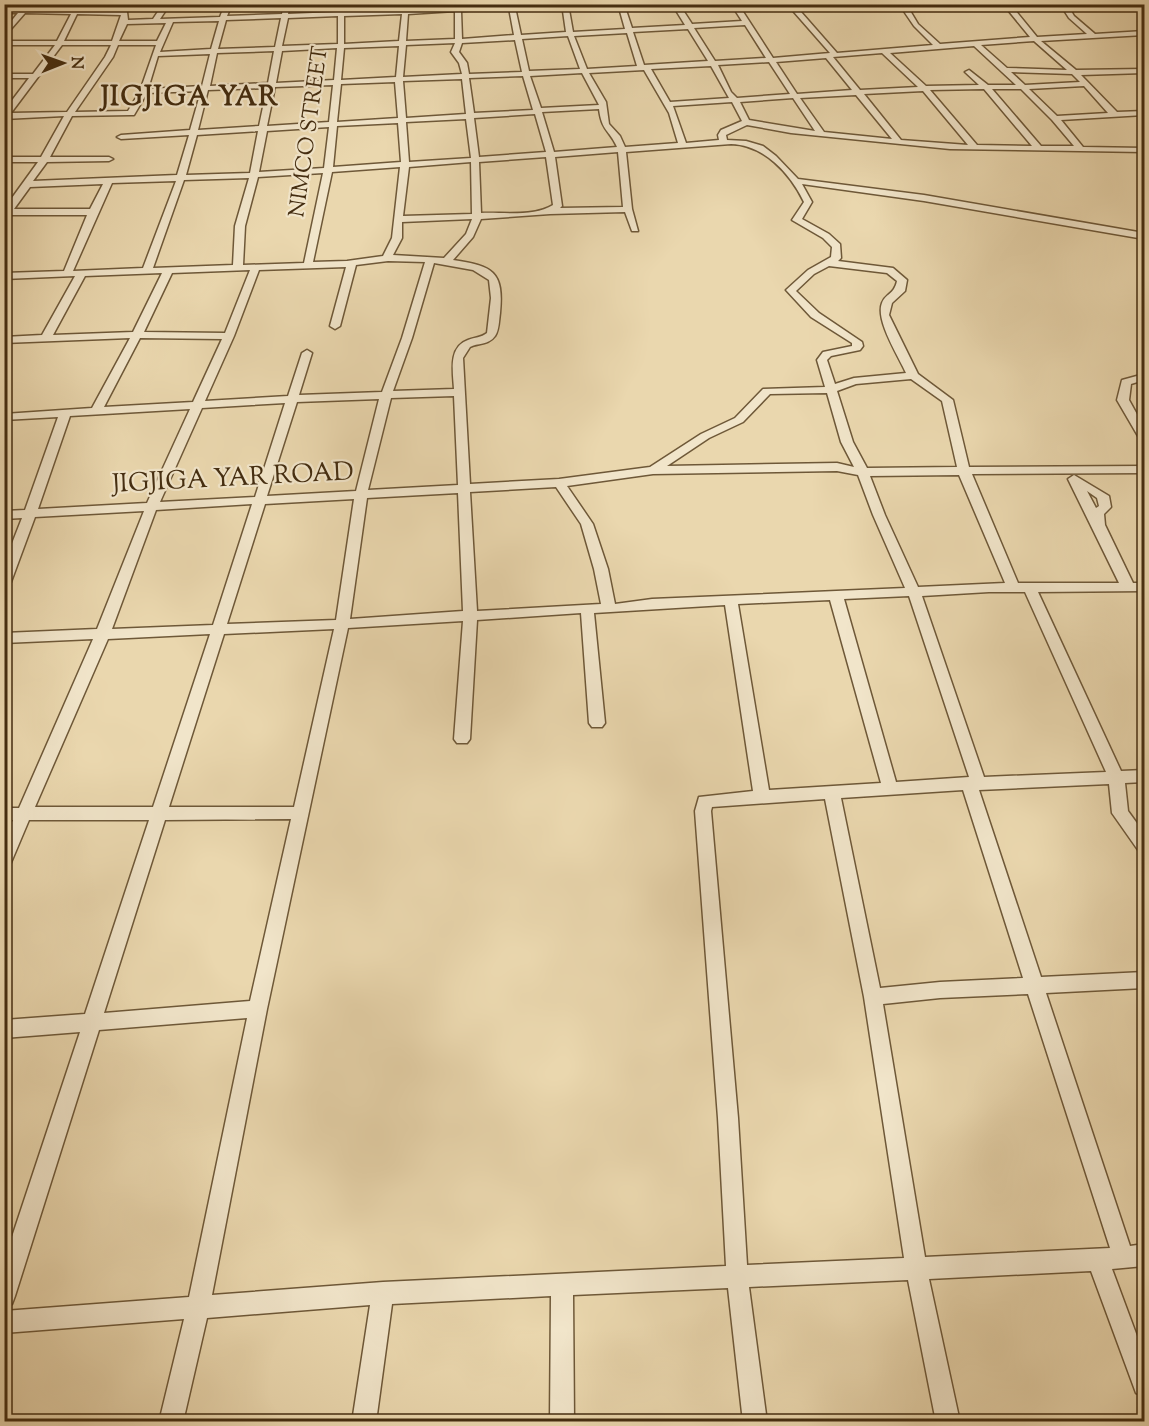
<svg xmlns="http://www.w3.org/2000/svg" width="1149" height="1426" viewBox="0 0 1149 1426" font-family="'Sorts Mill Goudy',serif">
	<style>
		.lines { fill: none; stroke-linecap: round; stroke-linejoin: round }
		.minor-casing { stroke: #6e5838; stroke-width: 3 }
		.minor { fill: #f1e5ca; fill-rule: evenodd }
		.labels { text-anchor: middle; dominant-baseline: central; stroke-width: 4.5; stroke-linejoin: round; paint-order: stroke }
		.far-street-label { font-size: 22px; fill: #442d10; stroke: #f1e5ca }
		.street-label { font-size: 26px; fill: #442d10; stroke: #f1e5ca }
		.far-district-label { font-size: 27px; font-weight: bold; letter-spacing: 1.5px; fill: #442d10; stroke: #f1e5ca }
	</style>
	<rect width="100%" height="100%" fill="#ead7ae"/>
	<filter id="stains"><feTurbulence type="fractalNoise" baseFrequency=".00333" numOctaves="4"/><feColorMatrix values="0 0 0 0 .2 0 0 0 0 .09 0 0 0 0 .02 0 0 0 .5 -.17"/></filter>
	<radialGradient id="worn" r=".72"><stop offset=".6" stop-color="#630" stop-opacity="0"/><stop offset="1" stop-color="#630" stop-opacity=".3"/></radialGradient>
	<g class="lines">
		<defs>
			<path id="minor" d="M163 4H170L160 19 220 17 225 4H262L230 9 227 16 282 14 284 4H290L288 14 338 12 339 4 344 6V12L539 4 515 7 521 35 566 32 562 4H568L573 32 625 29 618 4H624L632 28 685 25 672 4H679L692 24 742 21 731 4H738L773 58 830 53 787 4H794L837 53 933 45 914 26 899 4H906L918 24 940 44 1030 37 1003 4H1010L1037 37 1087 34 1069 18 1060 4H1067L1074 16 1095 34 1144 31V35L1041 41 1076 70 1144 69V73L1081 75 1117 112 1144 111V115L1061 120 1083 147 1144 148V152L950 149 791 133 747 125 726 135 727 140 746 141 763 146 776 156 798 179 924 195 1144 233V239L924 201 802 184 812 202 802 219 829 234 840 244 841 258 838 261 893 268 907 280 905 291 892 303 889 315 918 374 953 400 969 467 1144 466V473L972 474 1018 583H1119L1068 479 1074 475 1109 496 1111 507 1104 514 1105 525 1133 583H1144V591L1038 592 1121 771 1144 770V782L1125 783 1128 811 1144 833V852L1138 850 1112 813 1109 784 979 790 1041 977 1144 972V988L1046 993 1130 1246 1144 1244V1266L1112 1269 1144 1355V1396L1136 1393 1091 1271 929 1279 960 1422H936L908 1280 749 1287 767 1422H743L728 1288 573 1295 574 1422H550L551 1296 392 1304 376 1422H352L370 1305 207 1318 183 1422H159L184 1319 4 1333V1311L189 1297 247 1018 99 1030 15 1296 12 1304 4 1307V1261L80 1032 4 1038V1020L85 1014 149 820H29L10 865 4 867V840L13 820H4V808H19L93 639 4 643V633L97 629 144 511 35 517 11 582 4 586V564L22 518 4 519V511L25 510 58 417 4 420V414L92 408 130 338 4 343V337L42 335 75 276 4 279V273L64 271 87 215H10L4 220V209L38 162H4V157H41L64 116 4 119V111L29 78H4V74H33L55 45H4V41H57L71 14 25 13 4 37V30L18 13H4V9H22L27 5 30 7 28 9 73 10 82 5 85 7 82 10 127 12 128 20 153 19ZM509 8 514 35 462 39 461 11ZM455 11V39L406 41 408 14ZM77 14 121 15 112 41H64ZM402 14 399 41 344 44V16ZM338 16V44L282 46 288 18ZM281 18 275 47 218 49 226 20ZM219 21 211 49 160 52 173 22ZM166 23 157 41H119L127 24ZM745 25 766 58 715 61 694 28ZM688 29 708 61 644 65 633 32ZM627 33 637 66 587 69 574 36ZM568 36 580 69 529 71 522 39ZM515 40 522 72 469 74 467 63 459 52 462 43ZM1034 41 1067 70 1007 68 981 45ZM455 43 451 52 459 63 462 74 403 77 406 45ZM62 45H111L105 57 67 112 11 113ZM118 45H156L140 91 128 111 75 112 113 57ZM399 46 396 77 341 80 344 48ZM974 46 1016 85H988L969 70 965 72 979 85 926 86 890 53ZM337 48 334 80 276 83 282 51ZM274 51 268 83 210 86 217 53ZM882 53 918 87 860 90 833 57ZM210 54 202 86 148 89 158 56ZM826 58 852 90 797 94 776 62ZM769 62 790 94 737 98 731 92 718 65ZM711 66 729 98 670 102 651 69ZM644 70 669 113 678 143 625 147 620 136 609 124 606 102 589 73ZM1011 72 1072 74 1080 82 1025 85ZM582 73 599 105 541 108 530 76ZM523 76 533 110 474 113 469 78ZM462 79 466 114 406 118 403 81ZM395 82 398 118 337 122 341 84ZM333 85 329 122 267 126 275 87ZM1084 86 1108 113 1057 116 1029 89ZM267 88 259 126 198 130 208 90ZM984 89 1032 146 977 145 930 90ZM992 89H1021L1052 120 1074 146H1041ZM201 91 190 130 121 135 117 137 121 139 189 135 177 175 33 181 47 162 109 161 113 159 109 157H50L72 116 131 115H134L147 93ZM923 91 968 145 901 140 864 94ZM856 95 892 139 824 132 800 98ZM793 98 815 131 749 120 740 102ZM732 102 742 121 721 130 718 135 719 140 686 143 673 106ZM599 109C602 132 609 129 617 147L554 152 542 112ZM535 114 546 152 479 157 474 118ZM466 119 471 158 409 162 406 122ZM398 123 401 162 333 167 337 126ZM329 127 324 168 259 172 267 131ZM258 131 250 173 186 175 197 135ZM731 144C764 145 790 173 804 202L792 220 823 238 832 247 831 257 808 270 786 290 811 317 852 343V346L823 352 817 360 825 387 763 389 735 418 701 434 650 467 559 479 470 484 463 358 470 347C477 343 489 345 495 336 499 331 499 320 500 313 504 271 493 266 453 260L473 237 481 219 550 214 625 212 632 231H638L632 209 626 152ZM618 152 623 207 560 208 562 206 555 157ZM546 157 553 205C534 217 503 212 481 213L479 162ZM471 162 472 214 403 216 409 167ZM400 167 392 238 383 256 347 261 313 262 332 172ZM323 173 304 263 243 265 245 226 258 177ZM249 178 235 226 233 265 153 268 184 180ZM176 181 143 268 73 271 112 183ZM103 184 90 209H14L30 187ZM472 219 466 234 444 258 393 255 402 238V222ZM388 261 425 262 402 338 382 392 299 395 312 353 307 350 302 353 288 396 205 401 234 336 259 270 346 267 330 326 335 329 340 326 356 265ZM434 263 473 270 489 280 491 298 487 333C481 338 475 337 468 340 448 347 453 372 454 389L393 391 412 338ZM829 266 887 273 897 281C894 295 886 293 882 303 875 320 899 357 906 373L854 378 835 384 827 360 831 356 860 350 863 346 862 342 819 313 796 291 814 274ZM250 270 225 333 144 332 172 273ZM162 273 133 332 53 335 85 276ZM140 338 222 339 193 402 104 407ZM911 379 942 401 957 467 867 468 853 442 837 391 856 384ZM827 393 841 442 854 467 837 463 667 466 709 438 743 422 770 394ZM454 396 458 485 368 490 391 398ZM379 399 356 491 267 496 297 402ZM285 403 255 497 160 502 202 408ZM190 409 147 503 38 509 70 416ZM837 471 858 475 873 515 905 588 652 599 615 604 608 569 593 524 567 486 653 474ZM959 475 1005 583 918 587 885 515 870 476ZM556 487 581 524 594 569 601 604 477 611 470 492ZM1087 491 1097 498 1099 506 1096 508ZM458 493 463 611 350 619 367 498ZM354 499 336 620 227 624 265 504ZM252 504 213 625 112 629 156 510ZM989 592H1025L1106 772 984 777 922 596ZM909 596 969 777 896 782 844 599ZM830 600 881 783 769 790 738 604ZM725 605 753 791 699 797 695 811 718 1118 726 1266 383 1282 212 1295 267 1009 348 628 463 621 454 739 457 743H467L470 739 477 620 581 613 589 723 592 727H602L605 723 594 613ZM334 629 294 807H169L224 634ZM210 634 153 807H35L108 639ZM963 790 1023 978 940 982 880 988 841 798ZM825 799 864 997 904 1258 747 1265 738 1118 711 811 712 807ZM291 819 250 1001 104 1013 165 820ZM1028 994 1110 1248 925 1257 883 1004 940 998Z
				M1144 374V380L1131 384 1129 400 1144 427V439L1138 436 1117 400 1122 380Z"/>
		</defs>
		<use href="#minor" class="minor-casing"/>
		<use href="#minor" class="minor"/>
	</g>
	<g class="labels">
		<g class="far-street-label">
			<text transform="translate(310 132) rotate(-82)">NIMCO STREET</text>
		</g>
		<g class="street-label">
			<text transform="translate(233 479) rotate(-3)">JIGJIGA YAR ROAD</text>
		</g>
		<g class="far-district-label">
			<text x="190" y="98">JIGJIGA YAR</text>
		</g>
	</g>
	<rect width="1149" height="1426" fill="none" stroke="#ead7ae" stroke-width="24"/>
	<rect x="6" y="6" width="1137" height="1414" fill="none" stroke="#442d10" stroke-width="3"/>
	<rect x="12" y="12" width="1125" height="1402" fill="none" stroke="#442d10" stroke-width="1.5"/>
	<g transform="translate(63 63) rotate(89)" stroke="#f1e5ca" stroke-width="4.5" paint-order="stroke">
	<path d="M0-4.5L10 22L0 15L-10 22Z" fill="#442d10"/>
	<text y="-9" font-size="16" font-weight="bold" text-anchor="middle" fill="#442d10">N</text>
	</g>
	<rect width="100%" height="100%" filter="url(#stains)"/>
	<rect width="100%" height="100%" fill="url(#worn)"/>
</svg>
